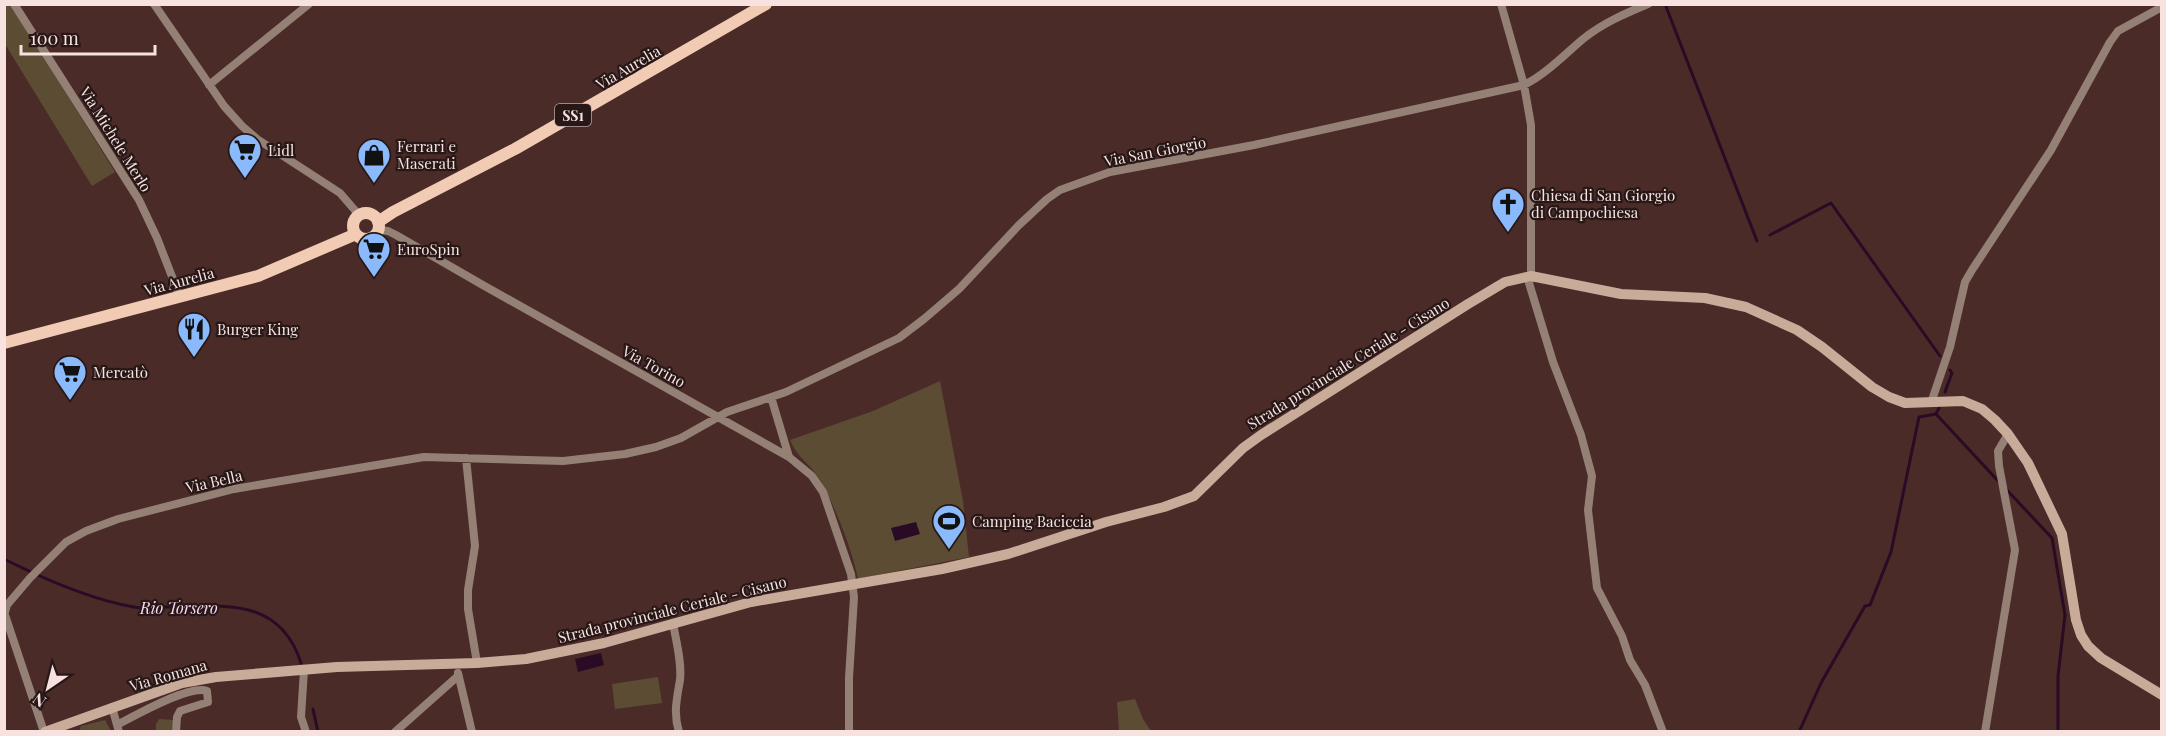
<svg xmlns="http://www.w3.org/2000/svg" width="2166" height="736" viewBox="0 0 2166 736" font-family="'Playfair Display',serif">
	<style>
		.green { fill: #5c4c33 }
		.water { fill: #2a0b25 }
		.lines { fill: none; stroke-linecap: round; stroke-linejoin: round }
		.stream { stroke: #2a0b25; stroke-width: 3 }
		.street { stroke: #948075; stroke-width: 8 }
		.secondary { stroke: #c9ab99; stroke-width: 10 }
		.primary { stroke: #f2cbb4; stroke-width: 12 }
		.labels { text-anchor: middle; dominant-baseline: central; stroke-width: 4.5; stroke-linejoin: round; paint-order: stroke }
		.shield { fill: #271817; stroke: #b9a5a3; stroke-width: 1.5 }
		.shield-label { font-size: 14px; font-weight: bold; fill: #f7e2df }
		.street-label { font-size: 15px; fill: #f7e2df; stroke: #271817 }
		.poi-label { font-size: 15px; fill: #f7e2df; stroke: #271817; text-anchor: start }
		.water-label { font-size: 16px; font-style: italic; fill: #fdd6f3; stroke: #271817 }
	</style>
	<rect width="100%" height="100%" fill="#4a2b28"/>
	<path class="green" d="M5 5H11L115 172 92 186 5 44Z
		M940 381 963 501 969 557 858 579C853 552 833 500 818 477 809 463 796 456 790 440L873 411Z
		M658 677 662 703 615 709 612 684Z
		M1135 699 1143 719 1151 731H1119L1117 702Z
		M159 719 174 720 172 731H156V724Z
		M105 720 111 731H79L81 726Z"/>
	<path class="water" d="M916 522 920 534 895 541 891 528Z
		M601 653 604 665 578 672 575 659Z"/>
	<g class="lines">
		<path class="stream" d="M1665 4 1757 241
			M1770 235 1831 203 1940 356
			M1945 392 1952 373 1950 370
			M1936 414 2000 483
			M1936 414 1939 408
			M2005 488 2052 538 2065 615 2058 676V732
			M4 559C42 578 92 600 134 607 142 609 152 608 161 607 219 607 279 594 301 663
			M313 709 318 732
			M1799 732 1821 683 1865 606 1870 605 1891 552 1919 417 1936 414"/>
		<path class="street" d="M14 4 139 200 157 238 180 297
			M154 4 224 106 242 126 257 139 340 193 359 215
			M1501 4 1524 85 1531 125V276L1529 283 1553 362 1581 435 1592 476 1588 510 1597 588 1622 636 1630 660 1645 685 1663 732
			M209 85 309 4
			M378 230 388 231 396 235 481 284 789 457 812 476 823 492 851 574 854 597 849 678V732
			M771 397 789 457
			M1932 400 1950 347 1965 282 1972 270 2051 150 2110 42 2118 31 2162 7
			M466 458 475 546 468 590V609L477 663
			M4 612 44 732
			M5 612 7 605 30 578 66 542 86 531 118 519 234 489 424 457 563 461 625 454 656 447 681 438 727 412 786 392 899 338 924 319 959 289 1019 225 1047 199 1060 190 1110 172 1254 145 1524 85C1546 74 1564 55 1583 39 1603 23 1624 14 1648 4
			M673 623C676 641 682 662 680 680 677 698 673 713 679 732
			M304 670 301 717 306 732
			M458 673 472 732
			M112 707 119 732
			M117 725C134 716 190 684 207 691L208 702 180 711 177 717 176 732
			M395 732 458 676
			M1985 732 2015 550 1999 466 1998 451 2008 434"/>
		<path class="secondary" d="M45 732 182 683 216 677 337 667 477 663 526 659 604 643 751 602 942 569 1008 554 1106 522 1164 507 1194 496 1243 448 1261 435 1468 304 1505 282 1531 276 1621 294 1705 298 1746 307 1797 330 1822 347 1872 387 1889 397 1905 403 1963 401 1982 409 1995 420 2008 434 2028 463 2062 534 2076 620 2081 635 2088 646 2101 658 2162 695"/>
		<path class="primary" d="M353 226a13 13 0 1 1 26 0a13 13 0 1 1-26 0Z
			M378 222 393 212 515 149 766 4
			M4 343 258 276 356 234"/>
	</g>
	<defs>
		<symbol id="supermarket-pin" viewBox="-11 -11 22 30"><path d="M0 17L-7.5 6A9.5 9.5 0 1 1 7.5 6Z" fill="#8abafc" stroke="#271817"/><path d="M-6-5.5h2.5l.6 2H6L4.5 2H-2.5L-4.4-4H-6ZM-1.5 3.2a1.3 1.3 0 1 0 .1 0ZM3 3.2a1.3 1.3 0 1 0 .1 0Z" fill="#111"/></symbol>
		<symbol id="shop-pin" viewBox="-11 -11 22 30"><path d="M0 17L-7.5 6A9.5 9.5 0 1 1 7.5 6Z" fill="#8abafc" stroke="#271817"/><path d="M-5-2.5h2.3a2.7 3.5 0 0 1 5.4 0H5L5.5 6h-11ZM-1.5-2.5h3a1.5 2.3 0 0 0-3 0Z" fill="#111"/></symbol>
		<symbol id="church-pin" viewBox="-11 -11 22 30"><path d="M0 17L-7.5 6A9.5 9.5 0 1 1 7.5 6Z" fill="#8abafc" stroke="#271817"/><path d="M-1.2-6h2.4v3.5h3.3v2.4h-3.3V6h-2.4V-.1h-3.3v-2.4h3.3Z" fill="#111"/></symbol>
		<symbol id="restaurant-pin" viewBox="-11 -11 22 30"><path d="M0 17L-7.5 6A9.5 9.5 0 1 1 7.5 6Z" fill="#8abafc" stroke="#271817"/><path d="M-5-6h1v4h1v-4h1v4h1v-4h1v5L-1.5 .5V6h-2V.5L-5-1ZM5-6V6H3V1.5H1.5Q1.5-4 5-6Z" fill="#111"/></symbol>
		<symbol id="stadium-pin" viewBox="-11 -11 22 30"><path d="M0 17L-7.5 6A9.5 9.5 0 1 1 7.5 6Z" fill="#8abafc" stroke="#271817"/><path d="M0-5a6.5 5 0 1 0 0 10a6.5 5 0 1 0 0-10ZM-3.5-1.8h7v3.6h-7Z" fill="#111"/></symbol>
	</defs>
	<g fill-rule="evenodd">
		<use href="#supermarket-pin" x="226" y="131" width="38" height="52"/>
		<use href="#shop-pin" x="355" y="136" width="38" height="52"/>
		<use href="#church-pin" x="1489" y="185" width="38" height="52"/>
		<use href="#supermarket-pin" x="355" y="230" width="38" height="52"/>
		<use href="#restaurant-pin" x="175" y="310" width="38" height="52"/>
		<use href="#supermarket-pin" x="51" y="353" width="38" height="52"/>
		<use href="#stadium-pin" x="930" y="502" width="38" height="52"/>
	</g>
	<g class="labels">
		<rect class="shield" x="555" y="104" width="36" height="22" rx="4.5"/>
		<g class="shield-label">
			<text x="573" y="115">SS1</text>
		</g>
		<g class="street-label">
			<text transform="translate(628 67) rotate(-30)">Via Aurelia</text>
			<text transform="translate(116 139) rotate(58)">Via Michele Merlo</text>
			<text transform="translate(1155 151) rotate(-11)">Via San Giorgio</text>
			<text transform="translate(179 281) rotate(-15)">Via Aurelia</text>
			<text transform="translate(1348 363) rotate(-32)">Strada provinciale Ceriale - Cisano</text>
			<text transform="translate(654 366) rotate(29)">Via Torino</text>
			<text transform="translate(214 481) rotate(-13)">Via Bella</text>
			<text transform="translate(672 609) rotate(-14)">Strada provinciale Ceriale - Cisano</text>
			<text transform="translate(168 675) rotate(-16)">Via Romana</text>
		</g>
		<g class="poi-label">
			<text x="397" y="146">Ferrari e<tspan x="397" dy="17">Maserati</tspan></text>
			<text x="268" y="150">Lidl</text>
			<text x="1531" y="195">Chiesa di San Giorgio<tspan x="1531" dy="17">di Campochiesa</tspan></text>
			<text x="397" y="249">EuroSpin</text>
			<text x="217" y="329">Burger King</text>
			<text x="93" y="372">Mercatò</text>
			<text x="972" y="521">Camping Baciccia</text>
		</g>
		<g class="water-label">
			<text x="179" y="607">Rio Torsero</text>
		</g>
	</g>
	<rect width="2166" height="736" fill="none" stroke="#f7e2df" stroke-width="12"/>
	<g transform="translate(48 688) rotate(215)" stroke="#271817" stroke-width="4.5" paint-order="stroke">
	<path d="M0-4.5L10 22L0 15L-10 22Z" fill="#f7e2df"/>
	<text y="-9" font-size="16" font-weight="bold" text-anchor="middle" fill="#f7e2df">N</text>
	</g>
	<path d="M21 45v9h134v-9" fill="none" stroke="#f7e2df" stroke-width="3"/>
	<text x="30" y="45" font-size="18" fill="#f7e2df" stroke="#271817" stroke-width="4.5" paint-order="stroke">100 m</text>
</svg>
